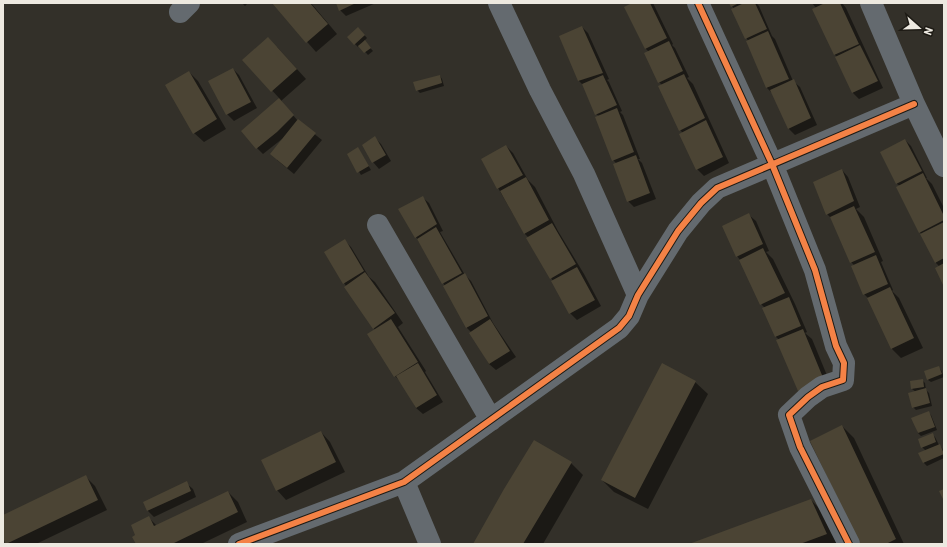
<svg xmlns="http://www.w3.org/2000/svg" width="947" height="547" viewBox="0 0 947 547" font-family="Barlow,sans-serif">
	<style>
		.shadow { fill: #0007 }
		.building { fill: #4b4434 }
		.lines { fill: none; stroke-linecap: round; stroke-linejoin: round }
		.minor { stroke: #646a6f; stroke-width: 22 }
		.cycleway-casing { stroke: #1d1a14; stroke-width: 8 }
		.cycleway { stroke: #f48246; stroke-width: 6 }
	</style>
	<rect width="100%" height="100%" fill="#333029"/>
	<path class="shadow" d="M242 3H248L245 6Z
		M273 3H311L337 34 316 52Z
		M337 3H376L346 16 340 10Z
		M634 3H653L673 44 672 45 675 48 689 77 687 78 693 84 729 163 704 176 697 169 680 134 683 133 680 130 662 85 659 82 649 52 645 48Z
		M730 3H758L757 4 759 6 772 36 775 39 793 81 800 87 817 125 795 135 789 129 772 93 767 88 747 41H748L733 9H734Z
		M812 3H842L846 8 883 88 859 99 853 93 836 58 837 57 835 55 814 9 816 8Z
		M582 27 588 33 609 79 607 80 609 82 622 111 620 112 623 115 640 159H638L642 163 656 199 634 207 628 201 617 164 613 160 599 116 596 114 583 85 579 81Z
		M358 28 367 38 364 41 373 51 368 55 359 45 358 47 348 37Z
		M277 47 306 79 281 101 298 121 322 140 294 174 277 160 282 139 263 154 257 148 279 98 244 60Z
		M233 69 239 75 257 108 234 121 227 114 210 81Z
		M189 72 198 81 226 129 204 142 194 133Z
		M440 76 442 79 444 86 420 93 417 90Z
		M375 138 381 144 391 161 379 169 373 162Z
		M905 140 911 146 927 178H926L932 184 944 208V285L940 267 935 262 920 232 897 187 900 186 897 184 881 152Z
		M506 146 513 153 528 180 535 187 558 231 584 274 601 306 577 320 570 313 553 281 528 238H529L524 233 482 160Z
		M358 148 371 170 361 175 348 154Z
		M842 170 848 177 860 207 856 209 864 217 883 261 881 262 893 290 892 291 899 298 923 348 901 358 892 349 868 298 864 294 854 265 851 262 832 219 827 214Z
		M422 197 429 203 443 231 440 232 465 275 471 281 493 323 516 357 496 370 489 364 471 332 467 328 444 286H445L416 237Z
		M749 215 756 221 769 251 766 252 773 259 795 304 807 332 805 333 812 339 833 390 776 337 764 309 765 308 761 304 740 260 737 256Z
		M344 240 351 247 369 277 375 282 403 323 398 327 426 371 425 372 443 402 423 414 416 408 402 383 395 376 375 330 344 283Z
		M938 367 941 370 944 377 931 382 928 380Z
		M922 380 925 383 926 390 929 393 932 406 916 410 913 407 916 392 912 389Z
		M695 382 708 394 648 509 614 492 602 480Z
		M928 412 931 415 937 430 921 436 918 433 913 419Z
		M842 426 854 438 904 544H860Z
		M321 432 330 442 345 472 286 500 277 490Z
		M932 434 935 437 939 445 942 448 944 452V458L927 466 924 463 920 453 926 451 922 447Z
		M571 463 583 475 543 544H474Z
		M85 476 95 486 107 510 36 544H7L3 536V517Z
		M186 483 193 489 196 497 154 517 148 511 144 503Z
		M228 492 238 502 247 522 201 544H137L149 518 157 526Z
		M811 500 823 512 837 544H691Z"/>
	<path class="building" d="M272 3H310L328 24 306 43Z
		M336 3H356L339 11Z
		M632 3H650L667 38 645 49 624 7Z
		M729 3H739L731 7Z
		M744 3H755L767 29 745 39 731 9Z
		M825 3H840L859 44 834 55 812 9Z
		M582 26 603 73 578 81 559 36Z
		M358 27 365 35 354 45 347 37Z
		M768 31 789 79 766 88 746 41Z
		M268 37 297 69 271 92 242 60Z
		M365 40 371 48 364 53 358 46Z
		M669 41 683 71 658 83 644 53Z
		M860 45 878 81 852 93 835 57Z
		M233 68 251 102 226 115 208 81Z
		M189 71 217 119 193 134 165 85Z
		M684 74 705 118 679 131 658 86Z
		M440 75 442 83 416 91 413 82Z
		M603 75 617 105 595 115 582 84Z
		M794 79 811 118 788 129 770 90Z
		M279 98 294 115 277 132 256 149 241 131Z
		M617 108 634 152 612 161 595 117Z
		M298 119 316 133 287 168 270 154Z
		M706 120 723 157 696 170 679 134Z
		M375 136 386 155 372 163 362 145Z
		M905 139 922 171 896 184 880 152Z
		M506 145 523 175 497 189 481 159Z
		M358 147 369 166 357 173 347 154Z
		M636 155 650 193 627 202 613 164Z
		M842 169 854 201 826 215 813 182Z
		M923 173 944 216V220L919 233 896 187Z
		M526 177 549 220 524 234 500 191Z
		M423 196 437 224 415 238 398 209Z
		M854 206 875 252 850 263 830 217Z
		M749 213 763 244 736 257 722 226Z
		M944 222V258L935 263 920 234Z
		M552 223 576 264 550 279 526 238Z
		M436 227 462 273 442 284 417 239Z
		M345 239 364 271 343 284 324 252Z
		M763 248 785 293 760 305 739 260Z
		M876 255 888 284 863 295 851 266Z
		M944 263V287L935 268Z
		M577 267 595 300 569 314 551 281Z
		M365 272 395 313 373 329 344 287Z
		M465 273 488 316 466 328 443 286Z
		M890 287 914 338 891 349 867 298Z
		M789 297 801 326 775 337 762 308Z
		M391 319 418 362 394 377 367 334Z
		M490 319 510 351 489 364 469 333Z
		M803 329 824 380 798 391 776 340Z
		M418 363 437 395 416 408 396 376Z
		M662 363 696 381 635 498 601 480Z
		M939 366 942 374 927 380 924 371Z
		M923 379 924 387 911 389 910 381Z
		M926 388 930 403 912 408 908 393Z
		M929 411 935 427 918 433 911 418Z
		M842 425 896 539 886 544H859L810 441Z
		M321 431 336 462 276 491 261 460Z
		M933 433 936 442 921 448 918 439Z
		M534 440 572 462 523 544H473L504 489Z
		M940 444 944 454 923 463 918 453Z
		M86 475 98 500 6 544 3 538V515Z
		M187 481 191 491 147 511 143 502Z
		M944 489V501L939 491Z
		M228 491 238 512 172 544H136L132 537 135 535 131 525 149 516 154 526Z
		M811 499 827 534 800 544H689Z"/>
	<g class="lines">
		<path class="minor" d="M499 3 540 90 584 174 638 295
			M698 3 772 164 815 270 836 346 844 363 843 380 822 387 808 397 789 415 800 447 849 544
			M871 3 914 104 944 166
			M180 12 189 3
			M378 225 491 420
			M404 482 430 544
			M239 544 404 482 619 328 629 316 638 295 678 231 701 203 717 188 914 104"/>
		<defs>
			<path id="cycleway" d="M698 3 772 164 815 270 836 346 844 363 843 380 822 387 808 397 789 415 800 447 849 544
				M239 544 404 482 619 328 629 316 638 295 678 231 701 203 717 188 914 104"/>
		</defs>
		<use href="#cycleway" class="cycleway-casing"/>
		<use href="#cycleway" class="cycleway"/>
	</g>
	<rect width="947" height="547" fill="none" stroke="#ede9e0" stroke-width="8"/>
	<g transform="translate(919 28) rotate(110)" stroke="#1d1a14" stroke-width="3" paint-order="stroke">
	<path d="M0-3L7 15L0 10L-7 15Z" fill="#ede9e0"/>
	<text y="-6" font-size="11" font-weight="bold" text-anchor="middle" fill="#ede9e0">N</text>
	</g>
</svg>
